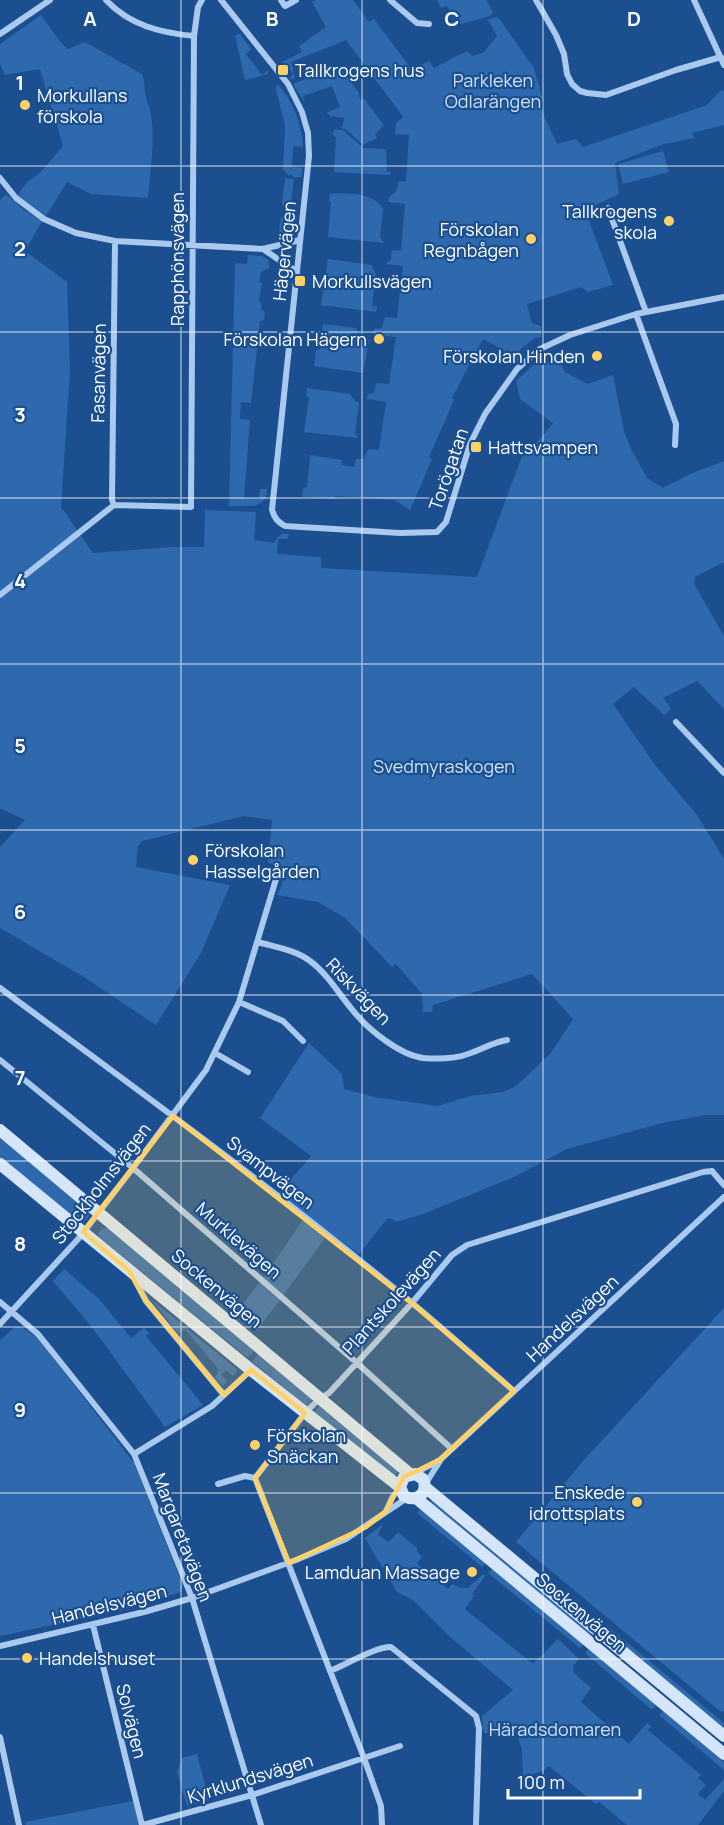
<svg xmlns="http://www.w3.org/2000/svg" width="724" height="1825" viewBox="0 0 724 1825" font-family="Manrope,sans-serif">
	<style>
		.green { fill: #2e69ad }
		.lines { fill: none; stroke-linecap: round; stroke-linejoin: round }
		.street { stroke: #a9c9ee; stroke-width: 6 }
		.secondary { stroke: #d6e6fa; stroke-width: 12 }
		.marked { fill: #ffd166; fill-opacity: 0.2; stroke: #ffd166; stroke-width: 4.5; stroke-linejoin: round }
		.grid { fill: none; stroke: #fff; stroke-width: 1.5; stroke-opacity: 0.55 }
		.poi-dot { fill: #ffd166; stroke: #1b4f8f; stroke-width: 2 }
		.labels { text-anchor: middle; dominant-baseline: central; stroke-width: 4.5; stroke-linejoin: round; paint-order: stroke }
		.poi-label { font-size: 18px; fill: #fff; stroke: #1b4f8f; text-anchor: start }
		.park-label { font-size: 18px; fill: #cfe3fa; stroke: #1b4f8f }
		.street-label { font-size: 18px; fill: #fff; stroke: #1b4f8f }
		.grid-label { font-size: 20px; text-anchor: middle; font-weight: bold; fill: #fff; stroke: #1b4f8f; stroke-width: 4.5; stroke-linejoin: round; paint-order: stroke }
	</style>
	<rect width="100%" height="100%" fill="#1b4f8f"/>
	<path class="green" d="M316 0H353L369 22 374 19 412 70 429 61 434 68 467 51 473 56 484 52 497 36 488 20 498 17 534 68 542 97V111L557 144 576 139 583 147 707 105 720 91 724 90V125L692 133 694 138 661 145 615 163 619 194 585 210 613 285 588 292 581 287 527 304 532 323 541 326V337L535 338 519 350 523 356 517 362 503 350 483 339 452 398 454 400 429 457 432 459 410 510 395 500 335 496V499L302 497 303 488 307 487 310 455 342 460V465L354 467 356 459H364L368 449 379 450 386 402 367 399 368 394 374 393 376 383 389 384 396 337 373 335 374 329 382 328 385 317 397 318 403 266 386 264 391 259 392 250 401 251 405 204 388 202 389 197C396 193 398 190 398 182L406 181 409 135 395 134 396 123 403 117 346 40 291 62 295 78 291 80 290 78 293 74 291 70 284 71 278 64 302 52 299 46 326 27 312 2Z
		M437 0H486L493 12 490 16 457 25 447 6 441 8Z
		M41 15 62 44 68 49 85 42 142 74C145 82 144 89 146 97 146 101 148 103 149 106 157 133 150 170 148 198L91 194 67 182 46 216 18 195 27 182 40 173 63 146 40 69 5 75 0 63V44Z
		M240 34 251 49 246 54 262 75 268 70V74L245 80 235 35Z
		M329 69 343 72 360 94 358 95 361 100 364 99 384 125 375 134 377 138 363 145 347 130 341 128 343 125 344 118 332 116 331 120 330 115 326 113 340 107 332 86 303 96 305 103 293 84 308 78 309 80 313 78V76Z
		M277 84C293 100 302 124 303 147L293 146 292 167 302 168 301 177H293L291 174 289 176 283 169 285 126 276 90Z
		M334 129 343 130 363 148 386 149 387 172H391L390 175 334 172 336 137 333 136Z
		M663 151 669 172 623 184 618 164Z
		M285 178 294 179 288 224 294 225 293 234 284 237 279 234 281 217 286 219 289 211 282 204Z
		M337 193C353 194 374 193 383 209L380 237 384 243 328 237 331 202 329 201 330 194Z
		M6 194 24 210 42 221 25 251 67 282 70 370 61 507 93 553 170 547H204L205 510 256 512 254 540 274 543C278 536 280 533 289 534L287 539H278L277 554 321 557V568L477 577 522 456 539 440 553 423 520 399 516 381 544 355 550 365 560 361 565 372 588 384 613 375 624 431 631 449 647 478 663 488 690 474 724 461V562L695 577 694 584 724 636V709L697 681 663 698 671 709 664 715 634 687 613 704 655 765 697 815 724 859V1115H705L662 1123 567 1149 516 1176 423 1214 396 1222 390 1218 387 1219 359 1254 278 1194 311 1156 260 1118 309 1043 342 1074 344 1089 374 1097 438 1106 470 1096 503 1092 516 1086 551 1053 573 1019 532 974 433 1005 432 1012H423L422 994 396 964 392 967 345 918 318 902 277 895C284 884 284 878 280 865L268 863 272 820 244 816 142 841 138 846 136 867 230 885 201 953 156 1025 84 977 0 928V847L25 820 0 808V200Z
		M248 255 262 256 268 260 269 268 261 272 259 282 262 283 259 301 261 302V309L265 312 264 320 260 321 251 403 241 402 240 419 250 420 244 498 259 499 260 489H267L266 499 255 506H229L235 263 247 264Z
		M328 259 372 265 376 275 372 306 377 307 376 312 321 305Z
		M323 324 356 328 358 334 369 340 363 373 314 366 316 350 320 349Z
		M307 388 350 394 355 401 359 403 355 433 358 438 304 432 309 397 306 396Z
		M0 1136 90 1212 88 1218 80 1226 0 1159Z
		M303 1220 325 1238 283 1296 263 1278Z
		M104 1228H108L256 1349 248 1358 100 1238 98 1234 101 1229Z
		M64 1269 99 1299 131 1338 144 1328 149 1333 146 1336 203 1405 165 1427 91 1326 53 1281Z
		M260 1282 280 1300 256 1331 235 1314Z
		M152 1300 238 1370 233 1376 226 1370 221 1375 227 1381 223 1386 215 1377 219 1370 185 1329 178 1333Z
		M724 1308V1711L721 1712 516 1542 583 1461Z
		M15 1327 23 1328 37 1337 134 1463 183 1586 181 1592 114 1612 0 1636V1340Z
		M259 1353 313 1398 306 1407 252 1361Z
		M320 1405 399 1470 393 1478 314 1413Z
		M433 1498 594 1632 590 1636 429 1503Z
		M423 1507 486 1563 482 1567 417 1513Z
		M383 1524 378 1535 389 1542 398 1532 418 1549 417 1551 422 1557 417 1564 448 1589 452 1584 461 1588H468L483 1574 485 1576 472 1594 474 1596 465 1609 533 1664 558 1639 579 1659 573 1666 574 1673 591 1688 581 1702 629 1744 647 1723 651 1726 648 1730 701 1775 698 1778 706 1785 698 1794 705 1800 724 1779V1791L698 1825H627L599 1802 596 1804 549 1766 545 1770 530 1775 523 1786 522 1749 517 1735 484 1733 482 1716 513 1690 448 1635 413 1600 397 1592 365 1538Z
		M493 1568 586 1642 580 1648 488 1573Z
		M607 1626 724 1723V1730L602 1632Z
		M590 1647 656 1705 652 1710 585 1653Z
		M663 1711 724 1762V1770L659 1715Z
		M197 1754 209 1800 187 1806 177 1772 182 1758Z
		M133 1801 139 1825H26L25 1822Z"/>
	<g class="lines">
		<path class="street" d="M106 0C129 25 161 33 194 36
			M221 0 288 84 302 112 308 133 309 156 272 510C275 519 277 521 285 526L400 533 437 532 446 522 470 444 485 414 517 369 540 349 570 335 636 314 724 297
			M281 0 285 6 296 0
			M390 0 417 23 429 24
			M536 0 556 35 564 54 567 74 572 84 580 91 587 93 606 95 676 70 721 57
			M694 0 724 65
			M0 34 50 0
			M0 178 16 198 44 219 76 233 115 241 263 249 300 240
			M608 208 646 312
			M263 249 297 272
			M636 314 676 424 675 445
			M114 505 112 500 115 241
			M0 595 114 505 191 507 194 36 198 7 202 0
			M676 722 724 773
			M258 942C275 947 296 950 310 961 328 974 340 996 355 1013 369 1030 400 1055 423 1058 437 1059 455 1059 468 1054 481 1050 493 1042 507 1040
			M0 988C139 1091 278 1192 411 1302 446 1331 480 1362 514 1391
			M239 1002 283 1021 303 1041
			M215 1053 248 1072
			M0 1060 133 1168 357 1363 452 1449
			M135 1280 146 1301 224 1395
			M0 1302 38 1334 134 1454 192 1598 261 1825
			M0 1324 79 1238 133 1168 206 1070 239 1002 276 879
			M134 1454 212 1406 251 1370
			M415 1473 440 1460 724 1197
			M426 1483 440 1461
			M218 1484 245 1476 255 1478
			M386 1511 393 1496 400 1489
			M93 1625 142 1825
			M0 1646 144 1612 192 1598 296 1560 346 1539 407 1498
			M330 1671C347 1664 375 1647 391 1647L476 1716 479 1728 476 1825
			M0 1737 19 1825
			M143 1825 252 1795 400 1746
			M382 1825 381 1806 364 1758 255 1478 305 1413 319 1399 329 1393 412 1303 452 1255 467 1245 703 1172 712 1171 724 1185"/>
		<path class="secondary" d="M0 1130 410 1474
			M0 1164 251 1370 400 1487 404 1496C417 1503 429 1493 423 1479L415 1474 404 1477 400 1487
			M425 1487 724 1736
			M416 1498 724 1754"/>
	</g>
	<path class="marked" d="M173 1116 412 1303 514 1391 440 1460 404 1477 386 1511 366 1527 289 1563 255 1478 305 1413 251 1370 224 1395 146 1301 129 1271 83 1232Z"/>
	<path class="grid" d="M181 0V1825M362 0V1825M543 0V1825M0 166H724M0 332H724M0 498H724M0 664H724M0 830H724M0 995H724M0 1161H724M0 1327H724M0 1493H724M0 1659H724"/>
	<g class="poi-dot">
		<rect x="277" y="64" width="12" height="12" rx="3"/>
		<circle cx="25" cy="105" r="6"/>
		<circle cx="669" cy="221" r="6"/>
		<circle cx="531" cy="239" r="6"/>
		<rect x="294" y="275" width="12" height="12" rx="3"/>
		<circle cx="379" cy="339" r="6"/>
		<circle cx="597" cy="356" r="6"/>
		<rect x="470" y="441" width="12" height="12" rx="3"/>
		<circle cx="193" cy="860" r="6"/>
		<circle cx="255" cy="1445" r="6"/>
		<circle cx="637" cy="1502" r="6"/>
		<circle cx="472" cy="1572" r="6"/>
		<circle cx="27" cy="1658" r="6"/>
	</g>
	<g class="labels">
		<g class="poi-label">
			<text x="295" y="70">Tallkrogens hus</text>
			<text x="37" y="95">Morkullans<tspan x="37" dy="21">förskola</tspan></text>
			<text x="657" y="211" text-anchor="end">Tallkrogens<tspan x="657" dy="21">skola</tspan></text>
			<text x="519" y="229" text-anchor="end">Förskolan<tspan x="519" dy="21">Regnbågen</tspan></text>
			<text x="312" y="281">Morkullsvägen</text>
			<text x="367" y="339" text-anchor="end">Förskolan Hägern</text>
			<text x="585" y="356" text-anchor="end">Förskolan Hinden</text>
			<text x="488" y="447">Hattsvampen</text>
			<text x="205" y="850">Förskolan<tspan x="205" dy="21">Hasselgården</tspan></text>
			<text x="267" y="1435">Förskolan<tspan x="267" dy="21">Snäckan</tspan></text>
			<text x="625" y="1492" text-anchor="end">Enskede<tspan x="625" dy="21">idrottsplats</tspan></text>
			<text x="460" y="1572" text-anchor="end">Lamduan Massage</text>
			<text x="39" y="1658">Handelshuset</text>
		</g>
		<g class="park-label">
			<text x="493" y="80">Parkleken<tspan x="493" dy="21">Odlarängen</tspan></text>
			<text x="444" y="766">Svedmyraskogen</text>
			<text x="555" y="1729">Häradsdomaren</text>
		</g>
		<g class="street-label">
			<text transform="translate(284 251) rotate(-84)">Hägervägen</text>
			<text transform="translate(177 259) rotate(-90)">Rapphönsvägen</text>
			<text transform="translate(98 373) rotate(-89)">Fasanvägen</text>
			<text transform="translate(448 469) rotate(-71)">Torögatan</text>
			<text transform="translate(359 991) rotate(46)">Riskvägen</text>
			<text transform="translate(271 1172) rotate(38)">Svampvägen</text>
			<text transform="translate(101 1183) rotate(-52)">Stockholmsvägen</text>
			<text transform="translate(239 1240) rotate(41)">Murklevägen</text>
			<text transform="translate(217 1288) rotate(40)">Sockenvägen</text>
			<text transform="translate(391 1301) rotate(-48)">Plantskolevägen</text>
			<text transform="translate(572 1318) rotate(-43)">Handelsvägen</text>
			<text transform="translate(183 1537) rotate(69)">Margaretavägen</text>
			<text transform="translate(109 1604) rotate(-14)">Handelsvägen</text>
			<text transform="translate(582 1612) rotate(40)">Sockenvägen</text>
			<text transform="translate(132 1721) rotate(76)">Solvägen</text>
			<text transform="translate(250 1778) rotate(-17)">Kyrklundsvägen</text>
		</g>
	</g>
	<g class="grid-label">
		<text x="90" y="26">A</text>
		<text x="272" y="26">B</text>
		<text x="452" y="26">C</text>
		<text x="634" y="26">D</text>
		<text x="20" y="90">1</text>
		<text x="20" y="256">2</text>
		<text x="20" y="422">3</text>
		<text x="20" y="588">4</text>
		<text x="20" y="753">5</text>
		<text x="20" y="919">6</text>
		<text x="20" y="1085">7</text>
		<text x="20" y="1251">8</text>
		<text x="20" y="1417">9</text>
	</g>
	<path d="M508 1789v9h132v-9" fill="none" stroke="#ffffff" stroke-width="3"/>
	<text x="517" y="1789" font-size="18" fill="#ffffff" stroke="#1b4f8f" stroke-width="4.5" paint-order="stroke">100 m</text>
</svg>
